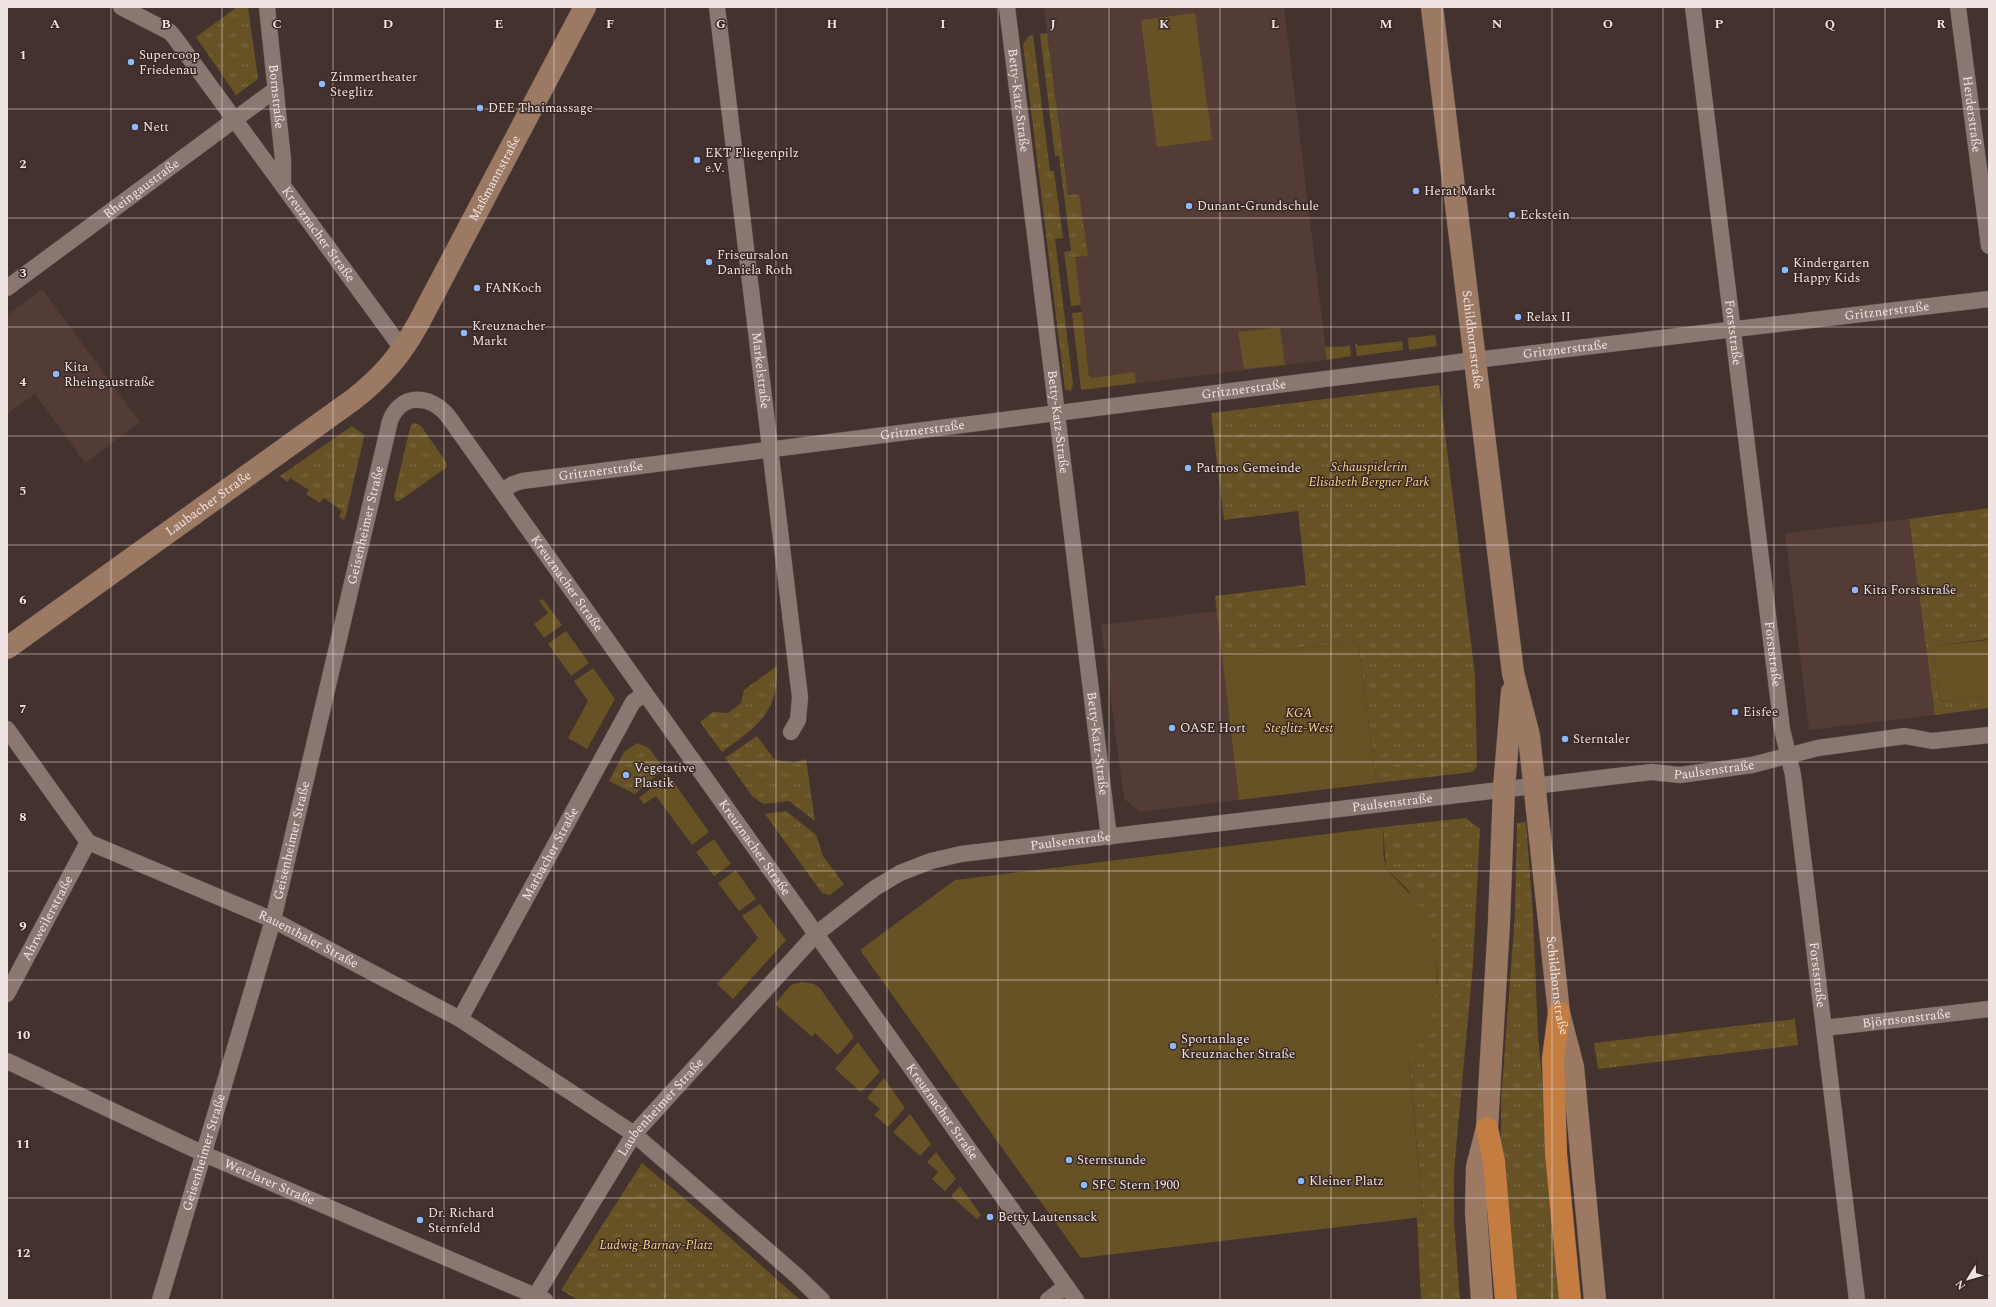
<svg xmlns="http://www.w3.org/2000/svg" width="1996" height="1307" viewBox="0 0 1996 1307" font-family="Spectral,serif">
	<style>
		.built { fill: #533b36 }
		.grass { fill: url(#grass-tufts) }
		.garden { fill: #665224 }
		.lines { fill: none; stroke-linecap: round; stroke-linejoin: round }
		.street-casing { stroke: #5d4f4b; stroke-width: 17 }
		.secondary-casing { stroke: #5d4f4b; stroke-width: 23 }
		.highway-casing { stroke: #5d4f4b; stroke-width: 23 }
		.street { stroke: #8b7772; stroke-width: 16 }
		.secondary { stroke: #9c7963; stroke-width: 22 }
		.highway { stroke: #c37d40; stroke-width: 22 }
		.grid { fill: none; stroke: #f0e4e2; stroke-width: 1; stroke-opacity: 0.55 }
		.poi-dot { fill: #8cb9fc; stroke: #392824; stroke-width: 1.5 }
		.labels { text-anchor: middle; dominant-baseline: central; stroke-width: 3; stroke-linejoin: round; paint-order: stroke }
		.poi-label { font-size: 13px; fill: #f0e4e2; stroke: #392824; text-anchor: start }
		.street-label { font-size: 13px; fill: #f0e4e2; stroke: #392824 }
		.park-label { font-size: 13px; font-style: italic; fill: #f5d48a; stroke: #392824 }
		.grid-label { font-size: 13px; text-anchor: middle; font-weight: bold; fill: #f0e4e2; stroke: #392824; stroke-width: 3; stroke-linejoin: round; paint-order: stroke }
	</style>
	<defs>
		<pattern id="grass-tufts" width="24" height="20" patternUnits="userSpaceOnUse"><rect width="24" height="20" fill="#665224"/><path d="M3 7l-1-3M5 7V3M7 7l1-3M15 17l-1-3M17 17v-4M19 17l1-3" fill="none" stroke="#7c6b44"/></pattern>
	</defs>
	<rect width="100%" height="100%" fill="#43322e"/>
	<path class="built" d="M1044 7H1284L1327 360 1091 389Z
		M42 289 140 422 85 463 35 394 7 414V315Z
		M1909 519 1935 715 1809 730 1785 533Z
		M1217 611 1239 800 1140 812 1124 799 1101 625Z"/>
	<path class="grass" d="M237 7H248L258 79 236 95 196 37Z
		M1047 33 1068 195 1079 194 1088 256 1065 258 1064 252 1071 251 1059 156H1055L1040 34Z
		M1033 35 1050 171H1054L1063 238 1055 239 1073 384 1071 391 1065 390 1023 44 1029 36Z
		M1439 385 1475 675 1477 766 1473 772 1377 783 1358 642 1222 656 1215 596 1306 585 1298 511 1224 520 1211 413Z
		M416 423 421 426 446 462 447 467 401 500 396 502 394 496 410 428 412 424Z
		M352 426 364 435V437L345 519 343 520 339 516 342 511 324 498 320 503 306 494 309 490 290 478 287 482 280 476Z
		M1989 508V639L1933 646 1940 702 1989 696V708L1935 715 1909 519Z
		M777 666C779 713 756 727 722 752L700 722 713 712 728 713 741 703 744 690Z
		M757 736 774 759 793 763 806 759 815 821 789 801 763 804 753 797 725 758Z
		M637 743 649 748 664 769 635 794 609 781 624 752Z
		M786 811 816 835 823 856 844 884 830 895 822 893 765 814Z
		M1466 818 1480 829 1473 965 1454 1171V1222L1460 1300H1421L1417 1217 1423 1216 1409 1058 1413 1052 1438 981 1437 965 1431 934 1417 903 1407 889 1386 868 1383 827Z
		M1526 822 1533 914 1538 1036 1562 1300H1513L1501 1154V1101L1515 914 1517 823Z
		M1795 1019 1798 1045 1598 1069 1594 1043Z
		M642 1163 717 1226 800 1300H578L561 1290Z"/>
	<path class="garden" d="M1195 13 1212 140 1157 147 1141 20Z
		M1075 257 1081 305 1071 306 1065 258Z
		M1082 312 1089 376 1092 378 1134 372 1136 383 1081 390 1072 313Z
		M1280 327 1285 365 1244 369 1238 332Z
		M1435 335 1437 346 1409 350 1408 338Z
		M1402 341 1403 350 1357 356 1355 344H1357L1358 346Z
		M1350 345 1351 356 1327 360 1325 347C1334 346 1342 348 1350 345Z
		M543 599 562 625 544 638 534 624 548 613 539 601Z
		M566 631 589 663 571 676 548 644Z
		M1989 640V696L1940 702 1933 646Z
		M1358 642 1377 783 1239 800 1222 656Z
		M593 668 615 699 587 749 568 738 588 701 574 681Z
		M668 774 709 832 692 845 656 796 644 804 639 798Z
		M1383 827C1384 839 1382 856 1386 867 1388 873 1412 894 1418 904 1447 953 1442 1013 1409 1059L1423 1217 1081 1258 860 950 955 880Z
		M714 839 731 864 714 876 696 852Z
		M736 870 756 899 739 911 718 883Z
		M760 904 786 940 733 999 717 984 758 938 742 916Z
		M802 982 814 984 820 988 854 1037 838 1055 815 1033 812 1037 775 1004 791 985Z
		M858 1042 880 1072 861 1092 835 1069Z
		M884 1078 905 1108 888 1127 874 1115 880 1109 867 1098Z
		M910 1114 931 1144 920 1156 893 1132Z
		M936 1152 956 1179 945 1191 932 1179 938 1172 927 1162Z
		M960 1186 981 1215 977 1219 951 1196Z"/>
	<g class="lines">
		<defs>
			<g id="street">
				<path id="s1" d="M121 7 170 32 175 38 403 350"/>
				<path id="s2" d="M267 7 283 160V185"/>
				<path id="s3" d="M717 7 800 697 798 720 791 732"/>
				<path id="s4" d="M1007 7 1109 837"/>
				<path id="s5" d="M1693 7 1782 729 1793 775 1857 1300"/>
				<path id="s6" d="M1958 7 1989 246"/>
				<path id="s7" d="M7 288 276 89"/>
				<path id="s8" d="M502 491 513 484 522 481 1475 360 1989 299"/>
				<path id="s9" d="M7 729 88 842 273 920 460 1019 634 1134 797 1276 822 1300"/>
				<path id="s10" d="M7 994 88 842"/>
				<path id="s11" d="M460 1019 633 702 644 694"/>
				<path id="s12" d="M1824 1028 1989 1009"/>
				<path id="s13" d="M7 1061 204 1154 545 1300"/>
				<path id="s14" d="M160 1300 273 920 390 421C401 392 431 395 448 416L1076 1300"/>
				<path id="s15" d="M533 1300 634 1134 816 934 875 888 900 873 931 861 961 854 1634 774 1652 772 1680 775 1752 765 1818 748 1905 736 1932 741 1989 735"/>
				<path d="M1048 1300 1066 1286"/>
			</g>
			<g id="secondary">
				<path id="s16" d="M1432 7 1513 673 1529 736 1559 1013 1573 1067 1595 1300"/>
				<path id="s17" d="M7 648 354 399C383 376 400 356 418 324L585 7"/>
				<path d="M1482 1300 1476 1212 1477 1167 1487 1128 1499 922 1504 788 1512 692"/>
			</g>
			<path id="highway" d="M1559 1013 1553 1059 1556 1154 1570 1300
				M1487 1128 1494 1161 1506 1300"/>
		</defs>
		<use href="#street" class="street-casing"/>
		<use href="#secondary" class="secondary-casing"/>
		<use href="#highway" class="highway-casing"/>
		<use href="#street" class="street"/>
		<use href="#secondary" class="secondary"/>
		<use href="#highway" class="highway"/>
	</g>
	<path class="grid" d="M111 7V1300M222 7V1300M333 7V1300M444 7V1300M554 7V1300M665 7V1300M776 7V1300M887 7V1300M998 7V1300M1109 7V1300M1220 7V1300M1331 7V1300M1442 7V1300M1552 7V1300M1663 7V1300M1774 7V1300M1885 7V1300M7 109H1989M7 218H1989M7 327H1989M7 436H1989M7 545H1989M7 654H1989M7 762H1989M7 871H1989M7 980H1989M7 1089H1989M7 1198H1989"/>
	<g class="poi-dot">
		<circle cx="131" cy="62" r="4"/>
		<circle cx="322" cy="84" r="4"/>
		<circle cx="480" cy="108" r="4"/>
		<circle cx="135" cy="127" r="4"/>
		<circle cx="697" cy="160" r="4"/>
		<circle cx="1416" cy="191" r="4"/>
		<circle cx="1189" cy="206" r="4"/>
		<circle cx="1512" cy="215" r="4"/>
		<circle cx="709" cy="262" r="4"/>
		<circle cx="1785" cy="270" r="4"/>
		<circle cx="477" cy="288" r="4"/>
		<circle cx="1518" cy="317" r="4"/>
		<circle cx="464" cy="333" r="4"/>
		<circle cx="56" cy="374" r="4"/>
		<circle cx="1188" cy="468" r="4"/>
		<circle cx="1855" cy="590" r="4"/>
		<circle cx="1735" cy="712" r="4"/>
		<circle cx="1172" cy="728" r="4"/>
		<circle cx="1565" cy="739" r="4"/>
		<circle cx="626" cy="775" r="4"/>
		<circle cx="1173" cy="1046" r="4"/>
		<circle cx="1069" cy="1160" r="4"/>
		<circle cx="1301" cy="1181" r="4"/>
		<circle cx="1084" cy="1185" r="4"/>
		<circle cx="990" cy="1217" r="4"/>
		<circle cx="420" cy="1220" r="4"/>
	</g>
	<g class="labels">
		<g class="poi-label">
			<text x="139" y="55">Supercoop<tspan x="139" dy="15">Friedenau</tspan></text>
			<text x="330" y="77">Zimmertheater<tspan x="330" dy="15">Steglitz</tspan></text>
			<text x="488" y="108">DEE Thaimassage</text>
			<text x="143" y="127">Nett</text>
			<text x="705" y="153">EKT Fliegenpilz<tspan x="705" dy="15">e.V.</tspan></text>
			<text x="1424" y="191">Herat Markt</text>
			<text x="1197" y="206">Dunant-Grundschule</text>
			<text x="1520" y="215">Eckstein</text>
			<text x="717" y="255">Friseursalon<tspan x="717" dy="15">Daniela Roth</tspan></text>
			<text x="1793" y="263">Kindergarten<tspan x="1793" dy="15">Happy Kids</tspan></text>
			<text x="485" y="288">FANKoch</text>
			<text x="1526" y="317">Relax II</text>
			<text x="472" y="326">Kreuznacher<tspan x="472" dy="15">Markt</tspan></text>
			<text x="64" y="367">Kita<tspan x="64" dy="15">Rheingaustraße</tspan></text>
			<text x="1196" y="468">Patmos Gemeinde</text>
			<text x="1863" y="590">Kita Forststraße</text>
			<text x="1743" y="712">Eisfee</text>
			<text x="1180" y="728">OASE Hort</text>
			<text x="1573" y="739">Sterntaler</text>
			<text x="634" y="768">Vegetative<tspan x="634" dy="15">Plastik</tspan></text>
			<text x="1181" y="1039">Sportanlage<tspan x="1181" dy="15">Kreuznacher Straße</tspan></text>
			<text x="1077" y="1160">Sternstunde</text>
			<text x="1309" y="1181">Kleiner Platz</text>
			<text x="1092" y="1185">SFC Stern 1900</text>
			<text x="428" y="1213">Dr. Richard<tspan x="428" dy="15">Sternfeld</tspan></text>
			<text x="998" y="1217">Betty Lautensack</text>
		</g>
		<g class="street-label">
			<text stroke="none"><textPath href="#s2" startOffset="90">Bornstraße</textPath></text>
			<text stroke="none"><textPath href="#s4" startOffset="94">Betty-Katz-Straße</textPath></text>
			<text stroke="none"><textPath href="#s6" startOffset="108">Herderstraße</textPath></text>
			<text stroke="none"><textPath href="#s17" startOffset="691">Maßmannstraße</textPath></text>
			<text stroke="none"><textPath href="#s7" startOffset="167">Rheingaustraße</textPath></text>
			<text stroke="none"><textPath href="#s1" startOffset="306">Kreuznacher Straße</textPath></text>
			<text stroke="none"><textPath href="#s8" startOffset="1398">Gritznerstraße</textPath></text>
			<text stroke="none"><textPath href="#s5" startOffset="328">Forststraße</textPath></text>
			<text stroke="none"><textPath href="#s16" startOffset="335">Schildhornstraße</textPath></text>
			<text stroke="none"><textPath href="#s8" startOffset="1074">Gritznerstraße</textPath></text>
			<text stroke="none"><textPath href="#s3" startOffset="366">Markelstraße</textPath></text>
			<text stroke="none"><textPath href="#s8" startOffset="750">Gritznerstraße</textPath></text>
			<text stroke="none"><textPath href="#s4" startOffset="418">Betty-Katz-Straße</textPath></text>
			<text stroke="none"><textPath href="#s8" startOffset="426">Gritznerstraße</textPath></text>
			<text stroke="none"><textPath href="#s8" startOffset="102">Gritznerstraße</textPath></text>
			<text stroke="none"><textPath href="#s17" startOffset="248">Laubacher Straße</textPath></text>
			<text stroke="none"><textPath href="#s14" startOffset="802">Geisenheimer Straße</textPath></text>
			<text stroke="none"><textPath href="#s14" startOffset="1187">Kreuznacher Straße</textPath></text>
			<text stroke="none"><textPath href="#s5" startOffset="652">Forststraße</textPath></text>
			<text stroke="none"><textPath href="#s4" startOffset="742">Betty-Katz-Straße</textPath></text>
			<text stroke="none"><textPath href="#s15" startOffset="1391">Paulsenstraße</textPath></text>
			<text stroke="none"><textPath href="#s15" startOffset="1067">Paulsenstraße</textPath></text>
			<text stroke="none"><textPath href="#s14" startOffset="478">Geisenheimer Straße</textPath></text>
			<text stroke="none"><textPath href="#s15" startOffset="743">Paulsenstraße</textPath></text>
			<text stroke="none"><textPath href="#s14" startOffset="1511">Kreuznacher Straße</textPath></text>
			<text stroke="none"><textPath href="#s11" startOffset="188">Marbacher Straße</textPath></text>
			<text stroke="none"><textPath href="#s10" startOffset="86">Ahrweilerstraße</textPath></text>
			<text stroke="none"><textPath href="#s9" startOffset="380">Rauenthaler Straße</textPath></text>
			<text stroke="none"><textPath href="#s5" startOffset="976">Forststraße</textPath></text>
			<text stroke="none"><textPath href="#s16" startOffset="987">Schildhornstraße</textPath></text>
			<text stroke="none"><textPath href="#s12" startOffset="83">Björnsonstraße</textPath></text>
			<text stroke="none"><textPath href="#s15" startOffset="232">Laubenheimer Straße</textPath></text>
			<text stroke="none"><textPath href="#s14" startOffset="1835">Kreuznacher Straße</textPath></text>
			<text stroke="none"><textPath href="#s14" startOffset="154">Geisenheimer Straße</textPath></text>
			<text stroke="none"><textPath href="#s13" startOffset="289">Wetzlarer Straße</textPath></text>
		</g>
		<g class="park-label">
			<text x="1369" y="467">Schauspielerin<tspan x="1369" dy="15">Elisabeth Bergner Park</tspan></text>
			<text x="1299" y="713">KGA<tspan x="1299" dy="15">Steglitz-West</tspan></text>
			<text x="656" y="1245">Ludwig-Barnay-Platz</text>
		</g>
	</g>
	<g class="grid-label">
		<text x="55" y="28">A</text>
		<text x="166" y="28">B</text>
		<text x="277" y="28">C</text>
		<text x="388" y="28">D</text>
		<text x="499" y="28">E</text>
		<text x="610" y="28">F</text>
		<text x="721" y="28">G</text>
		<text x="832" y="28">H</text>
		<text x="943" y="28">I</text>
		<text x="1053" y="28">J</text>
		<text x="1164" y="28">K</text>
		<text x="1275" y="28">L</text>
		<text x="1386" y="28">M</text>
		<text x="1497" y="28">N</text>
		<text x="1608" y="28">O</text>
		<text x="1719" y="28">P</text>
		<text x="1830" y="28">Q</text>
		<text x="1941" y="28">R</text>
		<text x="23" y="59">1</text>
		<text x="23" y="168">2</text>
		<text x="23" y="277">3</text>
		<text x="23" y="386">4</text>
		<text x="23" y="495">5</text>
		<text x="23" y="604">6</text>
		<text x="23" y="713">7</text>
		<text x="23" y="821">8</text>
		<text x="23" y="930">9</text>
		<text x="23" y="1039">10</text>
		<text x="23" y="1148">11</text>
		<text x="23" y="1257">12</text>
	</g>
	<rect width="1996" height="1307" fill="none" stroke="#f0e4e2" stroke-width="16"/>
	<g transform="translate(1968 1279) rotate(233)" stroke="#392824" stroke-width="3" paint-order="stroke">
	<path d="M0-3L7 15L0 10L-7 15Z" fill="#f0e4e2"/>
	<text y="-6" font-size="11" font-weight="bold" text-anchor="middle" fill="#f0e4e2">N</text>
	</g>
</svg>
